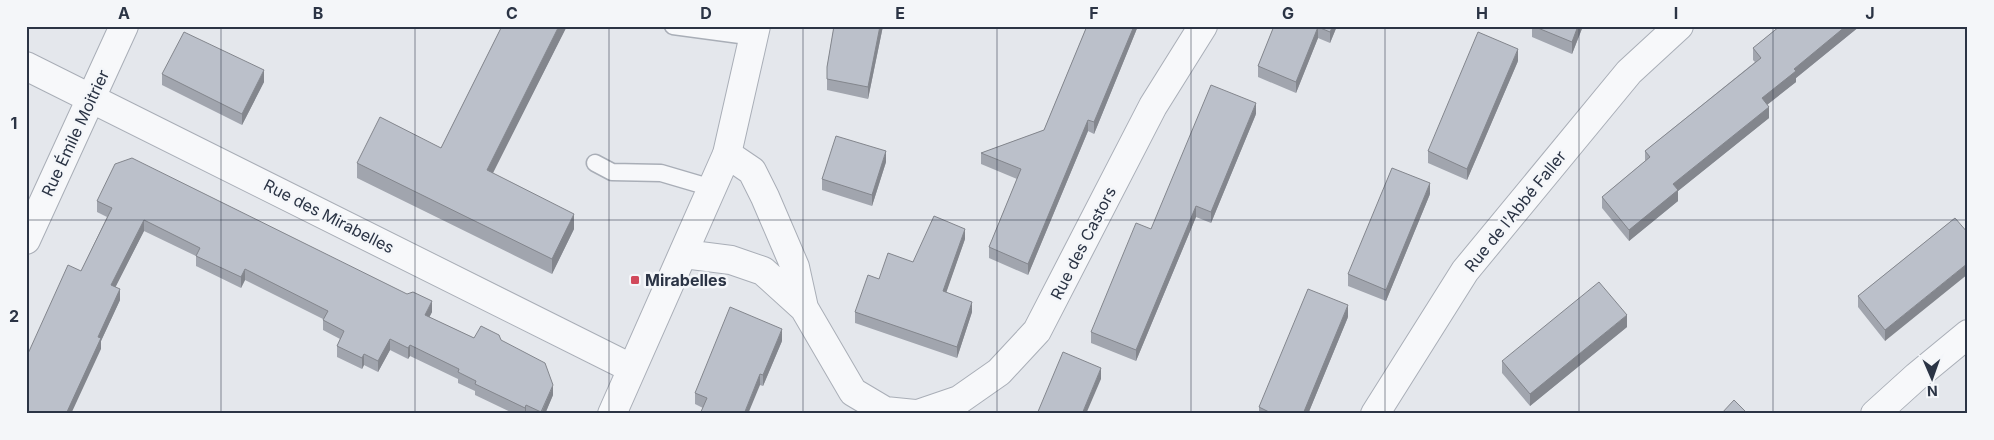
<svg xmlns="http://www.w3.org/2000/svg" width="1994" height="440" viewBox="0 0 1994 440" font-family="Inter,sans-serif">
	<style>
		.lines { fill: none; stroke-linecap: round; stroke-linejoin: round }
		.service-casing { stroke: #a9aeb7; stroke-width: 19 }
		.minor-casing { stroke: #a9aeb7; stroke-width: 30 }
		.tertiary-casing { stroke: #a9aeb7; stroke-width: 30 }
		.service { stroke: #f7f8fa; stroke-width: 16 }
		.minor { stroke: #f7f8fa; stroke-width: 28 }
		.tertiary { stroke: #f7f8fa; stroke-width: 28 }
		.wall { fill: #a1a5ae }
		.shaded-wall { fill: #83868d }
		.building { fill: #bbc0ca; stroke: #83868d }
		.grid { fill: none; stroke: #2b3445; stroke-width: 1; stroke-opacity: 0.55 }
		.poi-dot { fill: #d1495b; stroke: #f4f6f9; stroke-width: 2 }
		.labels { text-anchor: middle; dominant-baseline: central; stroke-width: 5; stroke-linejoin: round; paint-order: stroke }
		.street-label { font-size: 16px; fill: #2b3445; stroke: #f4f6f9 }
		.poi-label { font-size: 16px; font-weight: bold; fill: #2b3445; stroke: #f4f6f9; text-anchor: start }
		.neatline { fill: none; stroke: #2b3445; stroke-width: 2 }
		.grid-label { font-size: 16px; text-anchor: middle; font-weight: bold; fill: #2b3445 }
	</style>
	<rect width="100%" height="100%" fill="#e4e7ec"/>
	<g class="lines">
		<defs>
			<path id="service" d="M673 26 755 37
				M595 163 612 172 661 173 712 188"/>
			<path id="minor" d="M26 66 631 368
				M727 154 752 171 765 197 795 267 804 308
				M26 240 124 26
				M684 254 731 260 763 271 804 308 853 392 885 411 915 414
				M918 414 959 400 999 372 1037 331 1153 106 1203 26
				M1375 414 1465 271 1629 72 1679 26
				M1875 414 1917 376 1968 334"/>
			<path id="tertiary" d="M612 414 727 154 756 26"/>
		</defs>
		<use href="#service" class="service-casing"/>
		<use href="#minor" class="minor-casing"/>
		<use href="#tertiary" class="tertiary-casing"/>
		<use href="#service" class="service"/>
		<use href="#minor" class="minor"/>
		<use href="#tertiary" class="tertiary"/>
	</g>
	<path class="wall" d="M502 26H567L492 173 574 229 552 274 357 178V163L441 148Z
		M834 26H883L868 99 827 90V67Z
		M1087 26H1138L1094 134 1088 131 1028 275 989 258V247L1017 179 981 164V153L1044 130Z
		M1274 26H1337L1330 43 1318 38 1296 93 1258 77V66Z
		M1532 26H1583L1572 54 1532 37Z
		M1780 26H1860L1796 78V82L1767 104 1769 118 1678 191V201L1629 241 1602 208V197L1645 161V151L1755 62 1753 60V48Z
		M1518 61 1467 180 1428 163V151Z
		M162 74 264 82 242 125 162 85Z
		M1256 114 1211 223 1196 217 1136 361 1091 343V332Z
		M886 162 872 206 822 190V179Z
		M1430 194 1386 301 1348 286V274Z
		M97 201 432 312 429 317 474 338 501 340 553 395 545 414H515L475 395V391L458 383V379L410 356 408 359 390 350 378 372 364 365 362 369 337 357V346L340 339 323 330V319L245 280 241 288 196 266V256L144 231 115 287 120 300 101 341V349L81 271 107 217 97 212Z
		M1955 218 1885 341 1858 307V296Z
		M965 239 946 292 972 312 957 358 855 323V312L879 279Z
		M1348 317 1308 414H1259V407Z
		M1627 327 1530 406 1502 373V361Z
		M782 341 763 386 760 385 703 408 695 404V393Z"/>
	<path class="shaded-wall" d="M559 26H567L487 185V170Z
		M880 26H883L868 99V87Z
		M1134 26H1138L1094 134V122Z
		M1333 26H1337L1330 43V32Z
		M1578 26H1583L1572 54V42Z
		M1846 26H1860L1796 78V82L1762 109V98L1794 69Z
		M1318 27V38L1296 93V82Z
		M1518 49V61L1467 180V169Z
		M264 70V82L242 125V114Z
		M1256 103V114L1211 223V212Z
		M1769 107V118L1678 191V201L1629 241V230L1673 184Z
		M1088 120V131L1028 275V264Z
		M886 151V162L872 206V195Z
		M1430 183V194L1386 301V290Z
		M1196 206V217L1136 361V350Z
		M574 214V229L552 274V259Z
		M144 220V231L111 296V285Z
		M965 229V239L943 302V291Z
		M1968 263V274L1885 341V330Z
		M245 269V280L241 288V277Z
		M120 289V300L101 341V349L71 414H66L98 337Z
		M432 301V312L425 326V315Z
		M972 302V312L957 358V347Z
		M1348 305V317L1308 414H1303Z
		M1627 315V327L1530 406V394Z
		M782 329V341L763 386V375Z
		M390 339V350L378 372V361Z
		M410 345V356L408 359V348Z
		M364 354V365L362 369V358Z
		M1101 368V379L1086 414H1082Z
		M760 374V385L748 414H744Z
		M553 385V395L545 414H541Z
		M526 405V414H525V408Z"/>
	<path class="building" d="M502 26H559L487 170 574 214 552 259 357 163 380 117 441 148Z
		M834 26H880L868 87 827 79V67Z
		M1087 26H1134L1094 122 1088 120 1028 264 989 247 1021 169 981 153 1044 130Z
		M1274 26H1333L1330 32 1318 27 1296 82 1258 66Z
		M1533 26H1578L1572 42Z
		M1780 26H1846L1794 69 1796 71 1762 98 1769 107 1673 184 1678 190 1629 230 1602 197 1650 157 1645 151 1761 58 1753 48Z
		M184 32 264 70 242 114 162 74Z
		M1478 32 1518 49 1467 169 1428 151Z
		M1211 85 1256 103 1211 212 1196 206 1136 350 1091 332 1136 223 1151 229Z
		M836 136 886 151 872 195 822 179Z
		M132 158 407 294 413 292 432 301 425 315 474 338 481 326 499 335 501 340 545 363 553 385 541 412 526 405 525 408 475 384 476 381 458 372 459 369 410 345 408 348 390 339 378 361 364 354 362 358 337 346 344 331 323 320 328 311 245 269 241 277 196 256 200 248 144 220 111 285 120 289 98 337 101 338 66 414H26V358L68 265 81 271 112 208 97 201 115 164Z
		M1392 168 1430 183 1386 290 1348 274Z
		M934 216 965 229 943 291 972 302 957 347 855 312 868 275 879 279 888 253 913 262Z
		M1955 218 1968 233V263L1885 330 1858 296Z
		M1599 282 1627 315 1530 394 1502 361Z
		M1308 289 1348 305 1303 414H1273L1259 407Z
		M730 307 782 329 763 375 760 374 744 414H700L707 398 695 393Z
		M1063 352 1101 368 1082 414H1037Z
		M1734 400 1748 414H1721Z"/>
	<path class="grid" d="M221 26V414M415 26V414M609 26V414M803 26V414M997 26V414M1191 26V414M1385 26V414M1579 26V414M1773 26V414M26 220H1968"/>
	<rect class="poi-dot" x="630" y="275" width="10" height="10" rx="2.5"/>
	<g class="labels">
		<g class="street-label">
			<text transform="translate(75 133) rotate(-65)">Rue Émile Moitrier</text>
			<text transform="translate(1515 211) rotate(-51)">Rue de l'Abbé Faller</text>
			<text transform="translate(329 216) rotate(27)">Rue des Mirabelles</text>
			<text transform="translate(1083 243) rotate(-63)">Rue des Castors</text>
		</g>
		<g class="poi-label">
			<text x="645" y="280">Mirabelles</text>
		</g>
	</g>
	<rect width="1994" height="440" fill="none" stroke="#f4f6f9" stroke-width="55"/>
	<g transform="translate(1932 378) rotate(178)" stroke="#f4f6f9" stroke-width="4" paint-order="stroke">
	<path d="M0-4L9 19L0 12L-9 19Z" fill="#2b3445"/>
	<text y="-8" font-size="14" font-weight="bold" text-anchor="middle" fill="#2b3445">N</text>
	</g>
	<rect x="28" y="28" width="1938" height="384" class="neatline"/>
	<g class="grid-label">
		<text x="124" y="19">A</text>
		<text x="318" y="19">B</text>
		<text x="512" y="19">C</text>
		<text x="706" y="19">D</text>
		<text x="900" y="19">E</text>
		<text x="1094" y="19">F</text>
		<text x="1288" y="19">G</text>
		<text x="1482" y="19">H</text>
		<text x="1676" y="19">I</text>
		<text x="1870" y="19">J</text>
		<text x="14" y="129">1</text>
		<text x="14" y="322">2</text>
	</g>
</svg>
